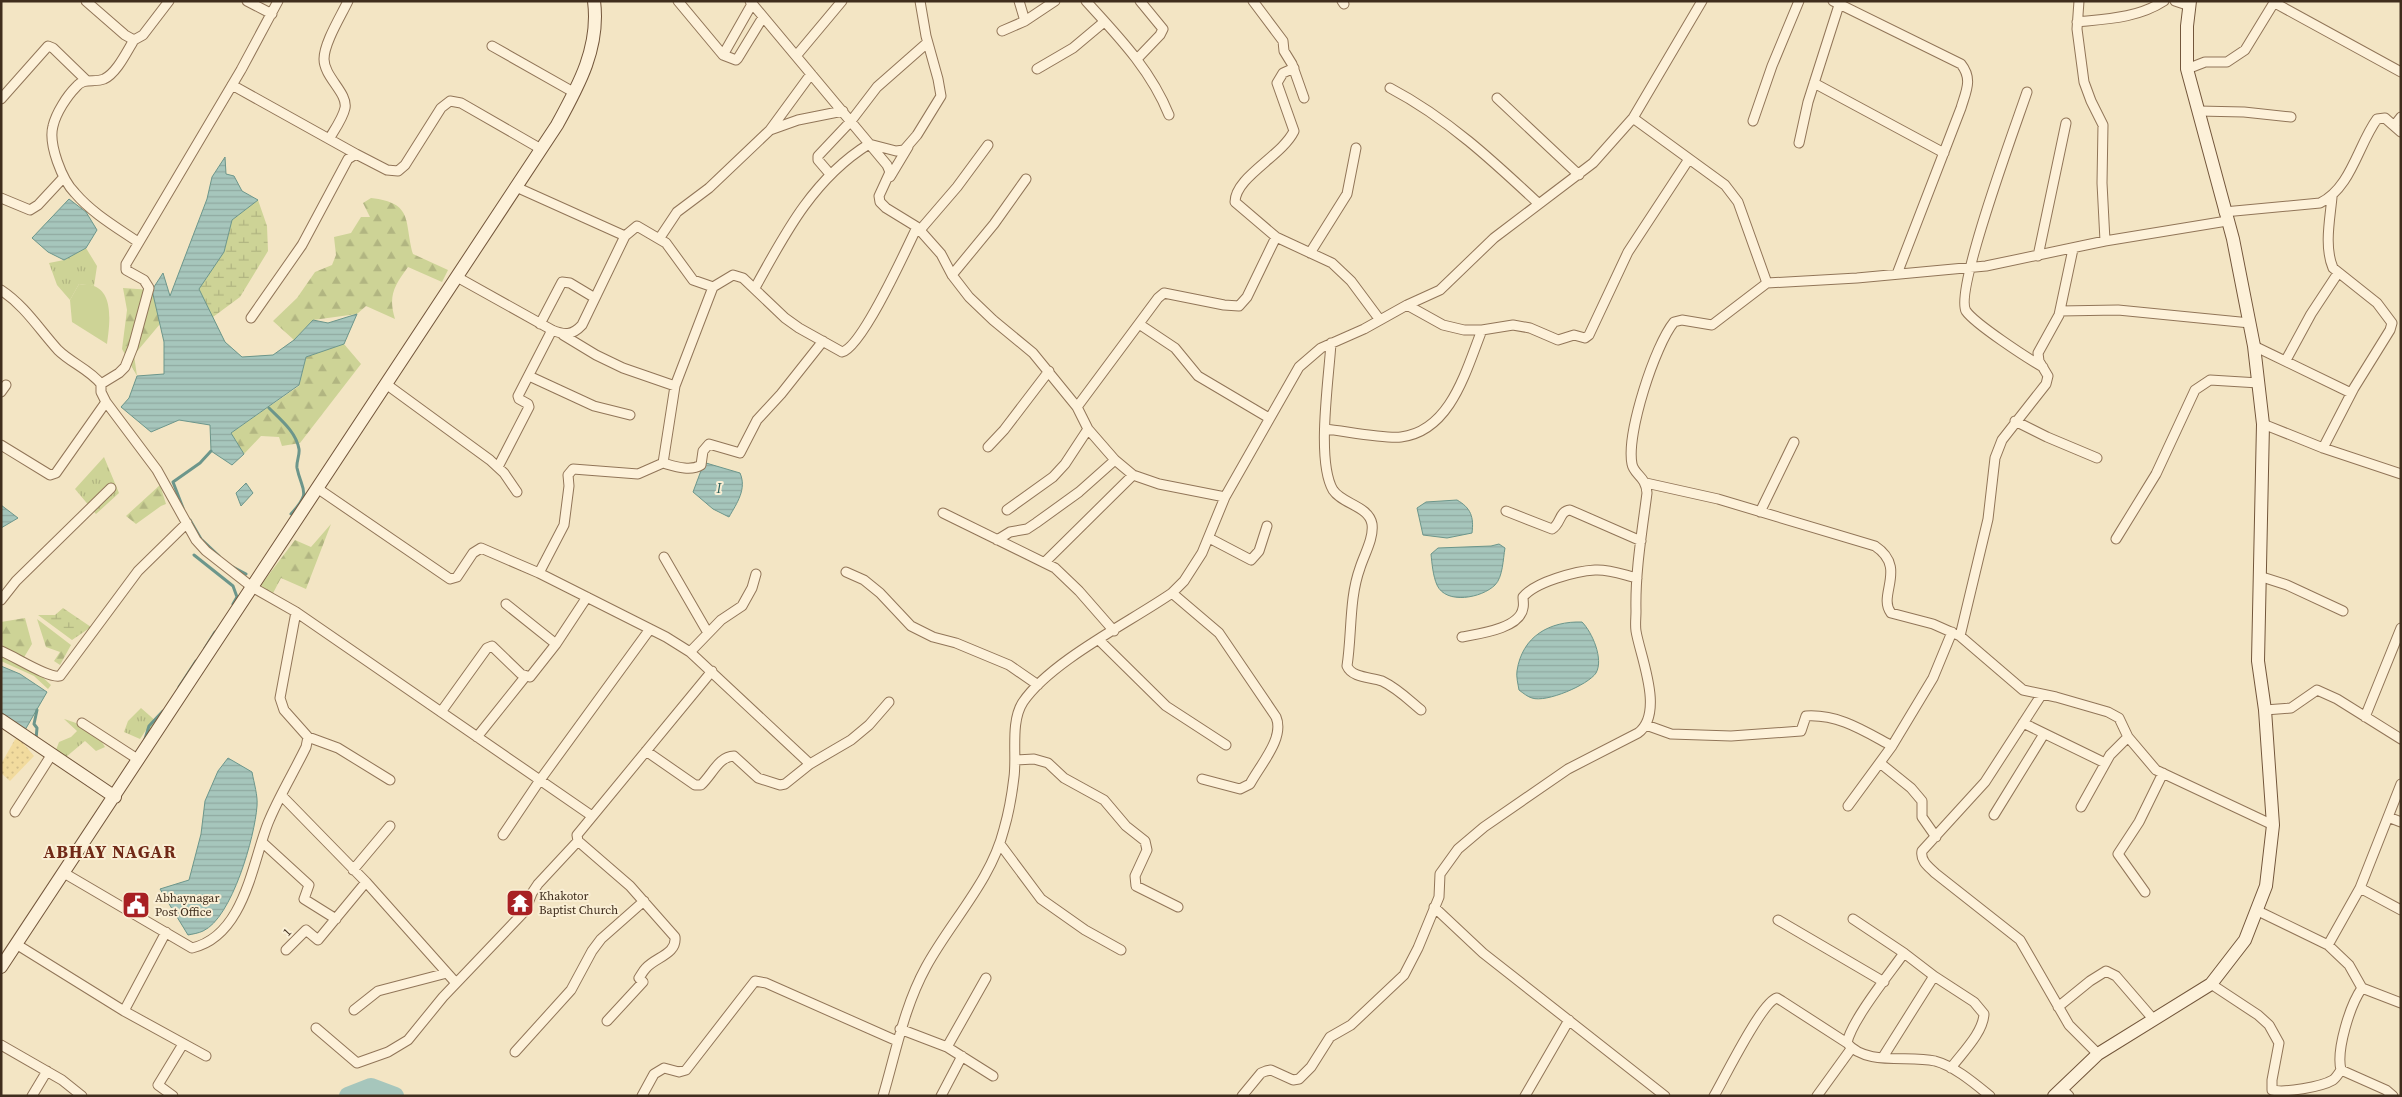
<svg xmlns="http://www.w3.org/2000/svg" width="2402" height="1097" viewBox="0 0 2402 1097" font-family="'Source Serif 4',serif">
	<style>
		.grass { fill: url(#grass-tufts) }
		.forest { fill: url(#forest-firs) }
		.wetland { fill: url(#wetland-marsh) }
		.sand { fill: url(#sand-dots) }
		.park { fill: #cdd396 }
		.water { fill: url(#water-rules); stroke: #6c968b }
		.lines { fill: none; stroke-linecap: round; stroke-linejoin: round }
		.stream { stroke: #6c968b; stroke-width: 3 }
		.river { stroke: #a6c6bc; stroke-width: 18 }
		.street-casing { stroke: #917558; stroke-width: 11 }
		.secondary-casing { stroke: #73563b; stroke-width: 14 }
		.street { stroke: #fdf1d9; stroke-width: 9 }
		.secondary { stroke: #fdf1d9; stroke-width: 12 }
		.labels { text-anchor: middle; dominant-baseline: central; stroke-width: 4; stroke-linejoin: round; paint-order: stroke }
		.poi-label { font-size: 12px; fill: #3f2d1d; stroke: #faefd5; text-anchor: start }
		.street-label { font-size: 12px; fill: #3f2d1d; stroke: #faefd5 }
		.water-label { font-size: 14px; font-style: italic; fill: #2b615d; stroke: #faefd5 }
		.district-label { font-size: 18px; font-weight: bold; letter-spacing: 1px; fill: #712917; stroke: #faefd5 }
	</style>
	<defs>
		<pattern id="grass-tufts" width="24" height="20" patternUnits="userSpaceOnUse" patternTransform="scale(1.25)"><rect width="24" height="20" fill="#cdd396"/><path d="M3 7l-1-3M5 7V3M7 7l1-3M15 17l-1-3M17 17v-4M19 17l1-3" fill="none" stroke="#b1b581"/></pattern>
		<pattern id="forest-firs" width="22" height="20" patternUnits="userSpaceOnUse" patternTransform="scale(1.25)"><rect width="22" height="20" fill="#cdd396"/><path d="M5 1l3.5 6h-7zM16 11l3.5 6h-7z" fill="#b1b581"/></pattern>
		<pattern id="wetland-marsh" width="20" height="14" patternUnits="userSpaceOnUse" patternTransform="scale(1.25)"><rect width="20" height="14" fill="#cdd396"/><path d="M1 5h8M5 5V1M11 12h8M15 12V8" fill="none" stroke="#b1b581"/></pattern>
		<pattern id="sand-dots" width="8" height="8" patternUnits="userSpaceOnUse" patternTransform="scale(1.25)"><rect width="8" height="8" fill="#f2db9e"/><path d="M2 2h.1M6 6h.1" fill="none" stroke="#d1bc88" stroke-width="1.8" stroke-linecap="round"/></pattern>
		<pattern id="water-rules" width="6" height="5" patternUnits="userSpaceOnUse" patternTransform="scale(1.25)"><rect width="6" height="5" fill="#a6c6bc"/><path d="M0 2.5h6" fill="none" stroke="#90aaa1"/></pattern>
	</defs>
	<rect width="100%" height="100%" fill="#f3e5c4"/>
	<path class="grass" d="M86 248 97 266 94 286 79 284 70 300 57 285 49 263 64 260Z
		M104 457 119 493 96 514 75 489Z
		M141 708 157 722 150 732 146 730 140 739 124 732 128 721Z
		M64 719C83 725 95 729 105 747L96 751 85 741 66 757 56 750 59 742 71 737 77 731Z"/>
	<path class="forest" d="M371 198C414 203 404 221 413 254L448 270 442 282 408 267C394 286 388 296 395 319L366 306 357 314 313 320 294 340 273 321 297 298 315 272 332 265 336 255 334 237 351 233 361 217H370L363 203Z
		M123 288 152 290 160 324 134 355 137 376 122 349 127 310Z
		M344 344 361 364 300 443 282 446 279 437 261 436 244 454 231 433 299 386 306 357Z
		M160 485 166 504 161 506 136 524 126 516Z
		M331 524 306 589 281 578 271 597 261 585 295 540 311 547Z
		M25 618 32 644 23 659 3 650 1 622Z
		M37 619 71 645 60 665 54 661 60 652 46 647Z"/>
	<path class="wetland" d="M258 200 267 226 268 251 240 297 213 317 225 342 242 357 273 355 222 363 199 289 224 252 232 220Z
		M63 608 91 627 72 640 38 615H55Z"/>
	<path class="sand" d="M17 736 34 756 10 781 1 773V764Z"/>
	<path class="park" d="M79 284C83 285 90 284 94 286 115 294 109 328 107 344L72 322 70 300Z
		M1 654 38 673 51 685 48 689 34 676 1 661Z"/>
	<path class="water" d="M225 157 226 174 234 176 242 191 258 200 232 220 224 252 199 289 225 342 242 357 273 355 294 340 313 320 328 323 357 314 344 344 306 357 299 385 231 433 244 454 232 465 211 451 210 425 179 420 151 432 121 407 129 398 137 376 164 374V342L152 290 163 273 170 296 207 199 212 177Z
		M69 199 86 212 97 230 86 248 64 260 48 252 32 238Z
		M706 463 740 473C747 489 737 503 729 517L713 509 693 492 702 468Z
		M246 483 253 493 241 506 236 493Z
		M1457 500C1471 508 1474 517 1472 533L1447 538 1423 535 1417 508 1426 502Z
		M1 505 18 518 1 528Z
		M1499 544 1505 548C1503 559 1503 577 1495 585 1482 598 1446 605 1437 585 1433 576 1432 564 1431 554L1438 548 1491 546Z
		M1582 622C1592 632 1604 659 1596 673 1588 685 1546 703 1532 698 1528 697 1523 693 1519 690 1518 684 1516 676 1517 671 1522 636 1550 621 1582 622Z
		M1 666 20 674 47 692 25 730 1 712Z
		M228 758 252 772C254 783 258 796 257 806 255 836 232 918 203 931 199 933 193 934 188 935L160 889 189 880 201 834 205 801 218 771Z"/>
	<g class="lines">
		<path class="stream" d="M269 408C281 420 296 432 299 449 300 455 296 462 297 468 302 492 312 491 291 514
			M183 508 173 482 200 463 211 451
			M190 520 201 539 219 556
			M194 555 233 586 237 597 233 604
			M231 566 246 574
			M205 648 215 632
			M179 687 196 661
			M36 739 37 728 34 724 37 710
			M145 739 149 726 163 711"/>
		<path class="river" d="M348 1096 371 1087 395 1096"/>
		<defs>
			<path id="street" d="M86 1 125 35 134 40 143 35 169 1
				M247 1 272 14
				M278 1 241 70 126 264V270L144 280 149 288 133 347 125 367 119 373 101 384V392L106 402 157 470 196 540 206 551 252 587 296 612 592 816
				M678 1 723 55 736 60 738 58 763 17
				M750 1 887 165 890 172 879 196 880 202 886 208 917 227 941 254 952 275 969 297 993 320 1033 353 1077 407 1088 429 1115 460 1133 475 1159 484 1225 497
				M1019 1 1025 21
				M1086 1C1118 36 1151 70 1169 115
				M1253 1 1283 41 1284 51 1292 64 1304 98
				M1342 1 1344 4
				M1702 1 1633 118 1725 185 1738 202 1767 283 1857 278 1986 266 2105 241 2227 221
				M1833 1 1961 64C1973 79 1966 91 1961 108L1897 274
				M2079 1 2077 29 2084 82 2091 101 2103 125 2102 183 2105 241
				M2175 1 2190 6
				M2275 3 2401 72
				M2077 22C2107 19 2138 18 2164 1
				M1002 31 1025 21 1055 1
				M134 40C127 51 117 73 104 79 94 83 84 77 76 87 67 96 56 113 53 126 48 144 62 180 75 193 92 213 116 227 138 242
				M492 46 575 93
				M723 55 752 4
				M796 56 842 1
				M1137 59 1160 35 1163 29 1140 1
				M1294 68 1283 73 1277 83 1294 131C1282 156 1235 177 1235 202L1276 237 1332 263 1351 281 1380 320
				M1037 69 1073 48 1104 22
				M2187 69 2205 62H2227L2245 50 2275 1
				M1814 83 1944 153
				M232 85 356 154
				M1390 88C1447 118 1493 161 1539 204
				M2027 92C2017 122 1954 291 1966 311 1975 324 2027 358 2043 367
				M1497 98 1579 175
				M1 99 48 46 53 48 86 80
				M2198 111 2244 112 2291 117
				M1753 121 1772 66 1799 1
				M2394 126 2401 117
				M770 130 811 74
				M329 139C335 129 343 118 345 108 348 93 324 77 324 59 324 43 341 16 348 1
				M1799 143 1808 102 1839 5
				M830 174 818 160V156L851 121 877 87 927 43
				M890 177 908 147
				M516 187 625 236
				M1 198 30 210 38 205 64 177
				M2224 212 2320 203C2351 188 2358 145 2377 119L2385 118 2401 132
				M920 230 957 187 988 145
				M659 239 677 212 709 188 770 130 798 120 843 111
				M1310 253 1347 194 1356 148
				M2038 256 2066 123
				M952 275 994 224 1026 179
				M457 277 552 330C564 335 572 336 582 325L625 236 637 226 666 243 693 280 713 287 733 275 743 278 785 318 799 328 842 352C862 347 906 250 917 227
				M755 288C785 233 814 178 869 144L896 151 904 150 917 135 941 96 938 79 926 36 920 1
				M1 290C25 306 39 329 58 350 71 363 89 369 101 384
				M1407 305 1443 325 1464 330H1482L1513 325 1530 328 1558 340 1574 335 1585 338 1589 335 1628 252 1689 159
				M2060 311 2118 310 2250 323
				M251 318 302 245 348 159 356 154 387 170 398 171 405 165 441 108 450 101 461 103 541 149
				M540 324 562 282 570 283 595 298
				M1139 324 1175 348 1198 376 1269 418
				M563 335 596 355 623 368 675 386
				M1331 343C1329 378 1316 461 1333 490 1342 504 1369 506 1372 524 1374 538 1364 555 1360 568 1349 598 1352 634 1347 666 1352 678 1371 677 1382 681 1397 688 1409 700 1421 710
				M2254 346 2351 393
				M2286 360 2311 314 2338 273
				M529 376 594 406 630 415
				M386 384 490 460 504 473 517 492
				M1 392 6 385
				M1077 407 1158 298 1164 293 1224 305 1239 306 1247 297 1276 237
				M2015 421 2047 437 2097 458
				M2263 424 2323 448 2401 474
				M1325 429C1345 431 1384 439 1401 437 1451 431 1466 370 1482 330
				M1 445 50 475 56 473 106 402
				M988 447 1004 430 1049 371
				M2323 448 2354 388 2390 330 2392 323 2377 303 2333 268C2324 247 2330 219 2332 197
				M663 463C674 466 690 472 701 465L703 451 709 444 740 453 757 420 781 394 823 341
				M498 467 529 407 528 404 519 399 518 396 552 330
				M1646 483 1718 499 1875 546C1908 568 1877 595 1891 613L1933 624 1960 636 2023 690 2056 697 2108 712 2119 718 2128 737 2156 770 2273 825
				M317 488 450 579 457 577 473 553 481 548 539 573 666 637 690 652 810 764
				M1007 510 1053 477 1065 464 1088 429
				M1506 511 1552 529C1561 524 1559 511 1570 510L1641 541
				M1760 512 1794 442
				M943 513 1055 568 1079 591 1114 631
				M1209 538 1251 560 1259 551 1267 526
				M2116 539 2156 474 2195 390 2210 380 2259 383
				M997 540 1010 532 1027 529 1036 523 1079 492 1115 460
				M664 557 708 633
				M1045 562 1133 475
				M846 572 864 580 880 593 911 626 933 637 956 643 1009 665 1038 685
				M539 573 564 525 569 486 568 475 573 469 638 474 663 463 675 386 713 287
				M2259 576 2287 585 2343 611
				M1172 593 1219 633 1276 717C1285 738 1260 765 1250 784L1240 789 1202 779
				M1 600 16 581 111 488
				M506 604 556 644
				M1960 636 1988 519 1995 458 2002 440 2046 384 2048 376 2039 361 2038 353 2059 315 2073 249
				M1462 637C1477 634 1520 629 1523 608 1524 605 1523 600 1523 597 1535 582 1576 571 1595 570 1609 569 1624 575 1637 578
				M1099 640 1166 706 1226 745
				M1 651C14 656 49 679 60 676L138 571 187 523
				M690 652 721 620 742 606 752 588 756 574
				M2042 694 1985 782 1922 851C1920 861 1929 867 1935 873L2020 940 2069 1025 2098 1054
				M2265 710 2291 708 2317 690 2337 699 2401 739
				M441 712 487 648 492 646 521 674 530 677 556 644 587 597
				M2365 717 2401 628
				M82 723 139 760
				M2023 723 2105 763
				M1646 725 1671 734 1731 736 1801 731 1806 716C1839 714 1864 731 1892 746
				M308 737 338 748 390 780
				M477 737 525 677
				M646 751 695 785H701C712 775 719 756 734 756L758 778 780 785 785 784 810 764 851 740 869 725 889 702
				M1015 760 1034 759 1048 763 1064 778 1104 800 1126 826 1145 841 1147 850 1135 876 1136 886 1178 907
				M1880 763 1911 788 1922 801V817L1936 837
				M282 796 366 882 456 983
				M1848 806 1892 746 1933 678 1952 632
				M2081 807 2110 755 2128 737
				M15 812 52 754
				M1994 815 2044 734
				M2388 817 2401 822
				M503 835 540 780 650 629
				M262 842 309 885 304 899 336 919
				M1000 844 1041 899 1085 930 1121 950
				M353 870 390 826
				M64 873 192 948C244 936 252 864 268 823 279 796 294 772 306 747L308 737 284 710 280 698 296 612
				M2360 888 2401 910
				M2145 892 2118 854 2139 822 2163 773
				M1434 907 1483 953 1665 1096
				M2258 911 2328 945 2349 965 2362 988 2401 1003
				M1853 919 1904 953 1934 976 1883 1057
				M1778 920 1884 982
				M16 944 124 1011 166 932
				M2328 945 2360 888 2401 784
				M286 950 306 930 318 940 366 882
				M1904 953C1890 973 1851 1021 1847 1043 1866 1066 1908 1055 1935 1061 1954 1066 1974 1083 1990 1096
				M1934 976 1974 1002 1984 1014C1983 1033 1962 1053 1951 1068
				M2211 984 2258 1015 2269 1025 2279 1043 2272 1080V1090C2285 1093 2321 1087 2333 1080 2336 1078 2339 1073 2341 1070
				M2058 1007 2090 981 2106 971 2116 976 2154 1020
				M354 1010 378 991 447 973
				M124 1011 206 1056
				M607 1021 643 982 639 978C641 975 643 971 646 968 656 957 677 954 675 937L630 886 578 841 577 835 712 671
				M316 1028 357 1063 388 1052 408 1040 443 997 525 911 532 893 538 884 578 841
				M900 1029 947 1047 993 1076
				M1 1045 62 1080 82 1096
				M947 1047 986 978
				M515 1052 571 990 592 951 601 939 644 901
				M2341 1070C2336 1050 2350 1005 2362 988
				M2341 1070 2386 1090 2393 1096
				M2062 1089 2069 1096
				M32 1096 47 1071
				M173 1096 158 1085 183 1044
				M642 1096 654 1074 664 1068 679 1072 686 1070 755 981 766 983 897 1041
				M883 1096C896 1052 904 1007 926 967 951 921 991 881 1004 829 1009 812 1012 794 1014 777 1017 754 1010 722 1023 702 1051 661 1130 622 1172 593L1184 581 1202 553 1225 497 1299 367 1321 348 1364 329 1407 305 1440 290 1494 238 1593 163 1633 118
				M941 1096 962 1056
				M1242 1096 1261 1073 1266 1071 1271 1070 1293 1080 1299 1079 1311 1067 1330 1037 1351 1025 1404 975 1418 948 1439 897 1440 874 1458 849 1484 827 1568 769 1638 733C1665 713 1640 656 1636 631 1635 625 1636 618 1636 611 1635 572 1642 532 1647 493 1646 476 1634 475 1632 464 1626 434 1655 345 1674 322L1682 320 1712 325 1767 283
				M1525 1096 1569 1020
				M1714 1096C1724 1079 1762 1001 1777 998L1782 1001 1847 1043
				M1817 1096 1851 1049"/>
			<path id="secondary" d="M1 720 115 797
				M1 967 557 125C579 85 600 47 594 1
				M2054 1096 2098 1054 2211 984 2245 940 2266 886 2273 825 2265 710 2258 661 2263 424 2254 346 2233 239 2187 69V26L2190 1"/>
		</defs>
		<use href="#street" class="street-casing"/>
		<use href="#secondary" class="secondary-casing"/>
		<use href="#street" class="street"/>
		<use href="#secondary" class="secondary"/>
	</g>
	<defs>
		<symbol id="temple-square" viewBox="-11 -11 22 22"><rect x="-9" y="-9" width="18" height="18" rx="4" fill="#a82023" stroke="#faefd5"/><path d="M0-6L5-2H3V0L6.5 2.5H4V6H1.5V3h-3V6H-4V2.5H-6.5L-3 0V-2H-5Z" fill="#fff"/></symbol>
		<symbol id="civic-square" viewBox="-11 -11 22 22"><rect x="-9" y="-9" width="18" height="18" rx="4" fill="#a82023" stroke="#faefd5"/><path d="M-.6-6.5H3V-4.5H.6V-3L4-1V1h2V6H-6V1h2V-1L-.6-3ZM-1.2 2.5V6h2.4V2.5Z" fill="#fff"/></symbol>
	</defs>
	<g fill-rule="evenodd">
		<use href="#temple-square" x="504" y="887" width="32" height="32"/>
		<use href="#civic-square" x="120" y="889" width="32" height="32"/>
	</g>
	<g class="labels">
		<g class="poi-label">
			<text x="539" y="896">Khakotor<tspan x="539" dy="14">Baptist Church</tspan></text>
			<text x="155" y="898">Abhaynagar<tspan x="155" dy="14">Post Office</tspan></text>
		</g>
		<g class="street-label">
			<text transform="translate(287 932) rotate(-47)">1</text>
		</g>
		<g class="water-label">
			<text x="719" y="488">I</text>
		</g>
		<g class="district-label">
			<text x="110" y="851">ABHAY NAGAR</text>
		</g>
	</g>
	<rect width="2402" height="1097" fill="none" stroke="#3f2d1d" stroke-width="5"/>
</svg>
